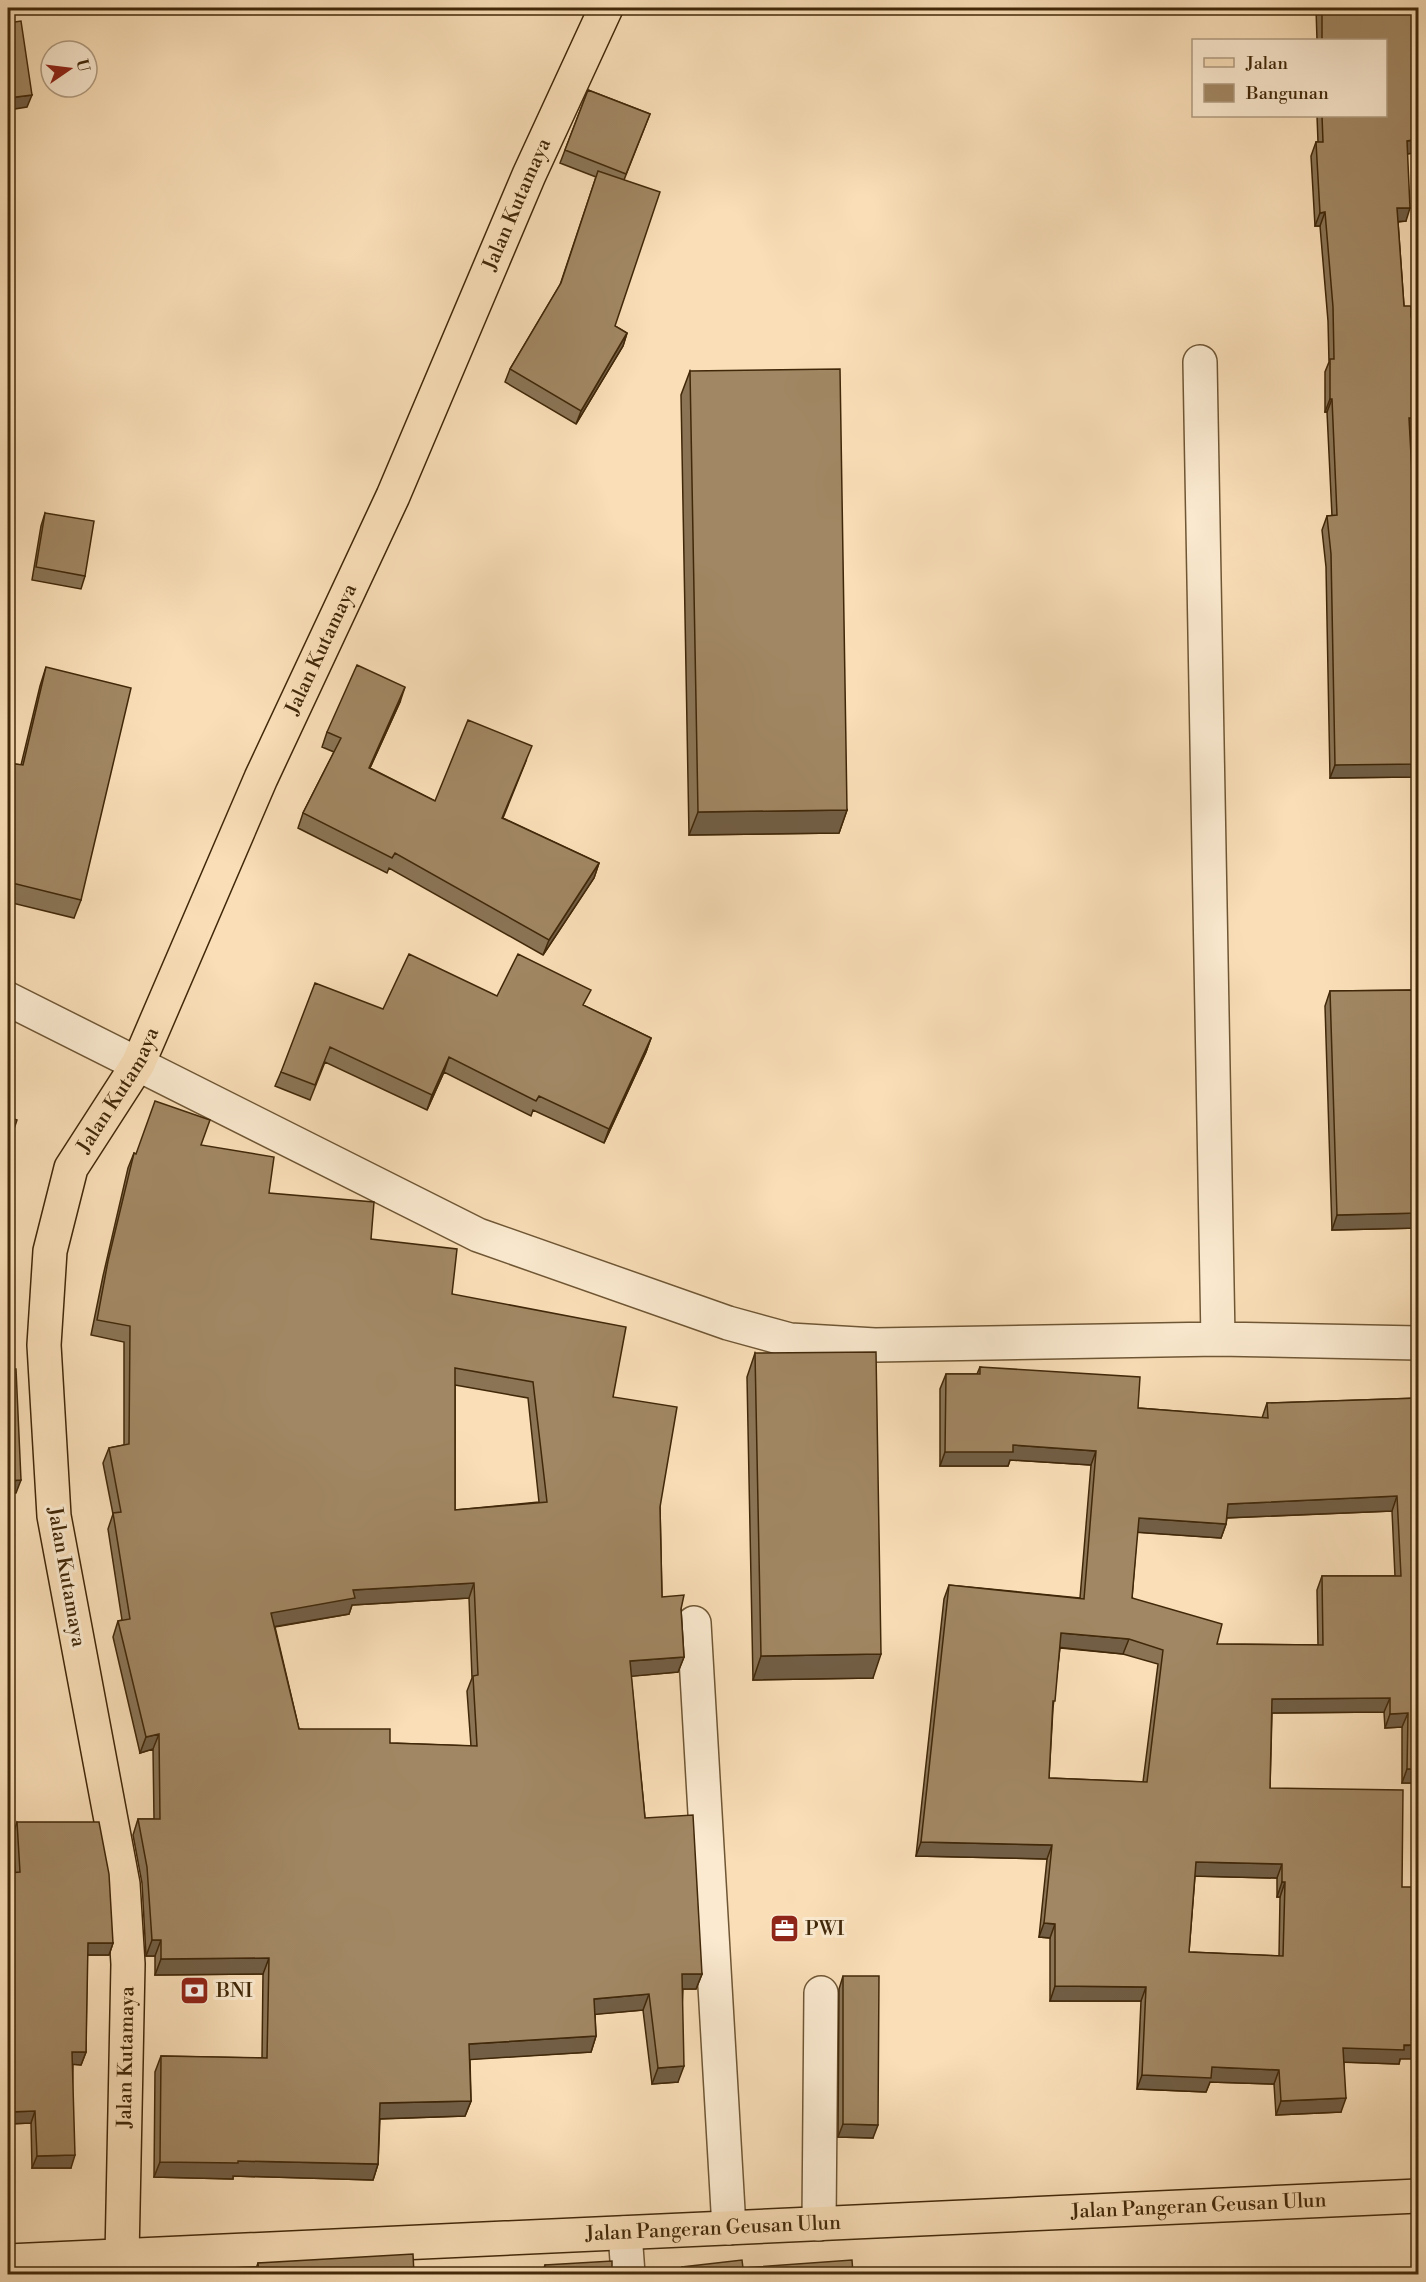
<svg xmlns="http://www.w3.org/2000/svg" width="1426" height="2282" viewBox="0 0 1426 2282" font-family="'Libre Bodoni',serif">
	<style>
		.lines { fill: none; stroke-linecap: round; stroke-linejoin: round }
		.minor-casing { stroke: #6f5634; stroke-width: 36 }
		.major-casing { stroke: #412809; stroke-width: 36 }
		.minor { stroke: #fbead0; stroke-width: 33 }
		.major { stroke: #f9deb7; stroke-width: 33 }
		.wall { fill: #8a7455; stroke: #412809; stroke-width: 1.5; fill-rule: evenodd }
		.shaded-wall { fill: #715e45; stroke: #412809; stroke-width: 1.5 }
		.building { fill: #a18763; stroke: #412809; stroke-width: 1.5; fill-rule: evenodd }
		.labels { text-anchor: middle; dominant-baseline: central; stroke-width: 6; stroke-linejoin: round; paint-order: stroke }
		.street-label { font-size: 20px; fill: #412809; stroke: #fbead0 }
		.poi-label { font-size: 20px; fill: #412809; stroke: #fbead0; text-anchor: start }
	</style>
	<rect width="100%" height="100%" fill="#f9deb7"/>
	<filter id="stains"><feTurbulence type="fractalNoise" baseFrequency=".00333" numOctaves="4"/><feColorMatrix values="0 0 0 0 .2 0 0 0 0 .09 0 0 0 0 .02 0 0 0 .5 -.17"/></filter>
	<radialGradient id="worn" r=".72"><stop offset=".6" stop-color="#630" stop-opacity="0"/><stop offset="1" stop-color="#630" stop-opacity=".3"/></radialGradient>
	<g class="lines">
		<defs>
			<path id="minor" d="M1200 362 1218 1339
				M8 999 478 1235 728 1323 790 1340 875 1345 1218 1339 1418 1343
				M694 1623 729 2228
				M819 2224 821 1993
				M625 2233 628 2274"/>
			<g id="major">
				<path id="s1" d="M122 2257 128 1964 123 1884 54 1516 44 1345 50 1251 71 1168 138 1064 261 778 393 496 529 175 606 8"/>
				<path id="s2" d="M8 2261 1418 2196"/>
			</g>
		</defs>
		<use href="#minor" class="minor-casing"/>
		<use href="#major" class="major-casing"/>
		<use href="#minor" class="minor"/>
		<use href="#major" class="major"/>
	</g>
	<path class="wall" d="M1316 8H1419L1407 154 1406 221 1398 222 1404 306 1411 317 1419 347V429L1418 432H1410L1417 566H1419V621H1417L1418 766 1414 777 1330 778 1326 567 1322 530 1327 516H1332L1327 412H1325V372L1329 362 1328 321 1320 226H1315L1311 156 1316 142H1318L1317 116H1386V40H1317Z
		M588 90 650 114 624 180 615 326 627 333 623 346 576 424 505 382 510 369 560 285 596 177 560 163Z
		M690 371 847 810 839 833 689 835 681 395Z
		M45 513 85 576 81 589 32 580 41 526Z
		M46 667 81 900 74 918 8 902V763L21 765 40 686Z
		M400 702 370 768 435 801 526 761 503 818 599 863 594 878 543 955 389 868 387 873 298 828 303 813 334 752 322 747 327 732Z
		M1419 990V1228L1332 1230 1325 1006 1330 991Z
		M497 996 585 1006 651 1038 646 1052 604 1143 533 1110 531 1116 444 1072 427 1110 325 1062 310 1100 275 1086 281 1072 383 1009Z
		M201 1145 269 1193 371 1239 452 1294 613 1397 660 1507 662 1597 681 1609 684 1657 678 1672 631 1676 645 1818 702 1974 696 1989H683L678 2082 652 2084 643 2010 595 2014 596 2036 591 2052 470 2059 471 2101 465 2116 380 2119 378 2164 373 2180 233 2176V2179L154 2177 155 2072 161 2056 262 2058 263 1974 155 1975V1956H146L142 1883 133 1835 138 1819H154L153 1749 140 1753 113 1637 118 1621 122 1620 108 1529 113 1514 103 1463 109 1448 124 1445V1342L91 1335 103 1276 128 1168 134 1153 136 1154ZM455 1385 528 1398 539 1502 455 1510ZM469 1598 472 1678 467 1691 471 1746 390 1743 299 1729 275 1627 349 1614 352 1605Z
		M755 1353 873 1678 753 1680 747 1377Z
		M980 1367 1138 1408 1262 1418 1267 1403 1419 1398V1783H1402V1727L1385 1728 1384 1712 1272 1713 1270 1788 1400 2059 1399 2064 1344 2062 1341 2112 1276 2115 1274 2084 1210 2082 1206 2092 1137 2089 1141 2001H1050V1938L1039 1937 1047 1859 916 1856 944 1599 949 1585 1080 1598 1091 1465 1010 1460 1008 1466H940V1389L946 1374H977ZM1392 1511 1395 1576H1322L1317 1590 1318 1645 1217 1644 1132 1598 1137 1532 1221 1538 1226 1524 1227 1518ZM1060 1648 1123 1654 1158 1664 1143 1782 1049 1778 1053 1708ZM1195 1876 1277 1878V1897H1280L1279 1956 1189 1952Z
		M17 1822 113 1943 109 1955H87L86 2052 81 2065 73 2064 71 2168H32L31 2123 8 2124V1873L15 1872 13 1834Z
		M843 1976 873 2138 838 2137 839 1989Z
		M258 2263 414 2274H254Z
		M545 2265 612 2274H541Z
		M682 2267 743 2268 853 2274H679Z"/>
	<path class="shaded-wall" d="M32 95 27 107 8 110V98Z
		M1419 139V152L1402 155 1407 141Z
		M1397 208H1410L1406 221 1392 222Z
		M1325 212 1320 226H1315L1320 213Z
		M627 333 623 346 576 424 581 411Z
		M1330 399H1332L1327 412H1325Z
		M1409 418H1419L1418 432H1404Z
		M1416 607H1419V621H1411Z
		M405 687 400 702 363 783 369 768Z
		M1419 754V766L1414 777 1330 778 1335 765Z
		M847 810 839 833 689 835 698 812Z
		M599 863 594 878 543 955 549 940Z
		M651 1038 646 1052 604 1143 609 1129Z
		M449 1057 444 1072 427 1110 432 1095Z
		M1419 1213V1228L1332 1230 1337 1215Z
		M1013 1445 1096 1451 1091 1465 1010 1460 1008 1466H940L945 1452Z
		M21 1480 16 1493H8V1481Z
		M1397 1496 1392 1511 1222 1518 1228 1504Z
		M1139 1518 1226 1524 1221 1538 1133 1532Z
		M474 1583 469 1598 352 1605 349 1614 266 1628 271 1613 353 1590Z
		M1061 1633 1129 1639 1123 1654 1056 1647Z
		M881 1654 873 1678 753 1680 761 1656Z
		M684 1657 678 1672 624 1677 630 1661Z
		M1390 1698 1384 1712 1267 1713 1272 1699Z
		M1408 1713 1402 1727 1385 1728 1390 1714Z
		M159 1734 153 1749 140 1753 146 1737Z
		M1407 1769H1419V1783H1402Z
		M921 1842 1052 1845 1047 1859 916 1856Z
		M1196 1862 1282 1864 1277 1878 1190 1876Z
		M1282 1882H1285L1280 1897H1277Z
		M1044 1923 1055 1924 1050 1938 1039 1937Z
		M152 1940H161L155 1956H146Z
		M88 1943H113L109 1955H83Z
		M269 1958 263 1974 155 1975 161 1959Z
		M682 1974H702L696 1989H677Z
		M1055 1986 1146 1987 1141 2001H1050Z
		M649 1994 643 2010 589 2015 594 1999Z
		M596 2036 591 2052 464 2060 469 2044Z
		M1419 2045V2059H1400L1399 2064 1338 2062 1343 2048Z
		M72 2052H86L81 2065 68 2064Z
		M684 2066 678 2082 652 2084 658 2068Z
		M1212 2067 1279 2070 1274 2084 1210 2082 1206 2092 1137 2089 1142 2075Z
		M1346 2098 1341 2112 1276 2115 1281 2101Z
		M471 2101 465 2116 374 2119 380 2103Z
		M35 2111 31 2123 8 2124V2112Z
		M843 2124 878 2125 873 2138 838 2137Z
		M75 2155 71 2168H32L37 2156Z
		M238 2161 378 2164 373 2180 233 2176V2179L154 2177 160 2162Z"/>
	<path class="building" d="M1322 8H1419V139L1407 141 1410 208H1397L1404 306H1411V317H1417L1419 347V418H1409L1417 566H1419V607H1416L1418 683H1419V764L1335 765 1331 554 1327 516 1337 515 1332 399H1330V359H1334L1333 307 1325 212 1320 213 1316 142H1323L1322 116H1386V40H1322Z
		M21 21 32 95 8 98V23Z
		M588 90 650 114 626 174 565 150Z
		M598 171 660 192 615 326 627 333 581 411 510 369 561 283Z
		M840 369 847 810 698 812 690 371Z
		M45 513 94 521 85 576 36 567Z
		M357 665 405 687 369 768 435 801 468 720 532 746 502 818 599 863 549 940 395 853 392 858 303 813 341 738 327 732Z
		M46 667 131 688 81 900 8 882V763L23 765Z
		M409 954 497 996 518 954 591 990 583 1005 651 1038 609 1129 539 1096 536 1101 449 1057 432 1095 330 1047 315 1085 281 1072 315 983 383 1009Z
		M1419 990V1213L1337 1215 1330 991Z
		M155 1101 210 1120 201 1145 274 1157 269 1193 374 1202 371 1239 457 1249 452 1294 626 1327 613 1397 677 1407 660 1507 662 1597 684 1595 681 1609 684 1657 630 1661 645 1818 693 1815 702 1974H682L684 2066 658 2068 649 1994 594 1999 596 2036 469 2044 471 2101 380 2103 378 2164 238 2161V2163L160 2162 161 2056 267 2058 269 1958 161 1959V1940H152L147 1867 138 1819H160L159 1734 146 1737 118 1621 130 1619 113 1513 121 1512 109 1448 129 1444 130 1326 97 1320 108 1261 134 1153 136 1154ZM455 1368 533 1382 547 1502 455 1510ZM474 1583 478 1675 473 1676 477 1746 390 1743V1729H299L271 1613 355 1598 353 1590Z
		M8 1117 17 1120 8 1147Z
		M876 1352 881 1654 761 1656 755 1353Z
		M980 1367 1140 1377 1138 1408 1268 1418 1267 1403 1419 1398V1769H1407L1408 1713 1390 1714V1698L1272 1699 1270 1788 1403 1790 1402 1887H1419V2045H1404V2050L1343 2048 1346 2098 1281 2101 1279 2070 1212 2067 1211 2078 1142 2075 1146 1987 1055 1986V1924L1044 1923 1052 1845 921 1842 949 1585 1084 1599 1096 1451 1013 1445V1452H945L946 1374H980ZM1397 1496 1401 1576H1322L1323 1645 1217 1644 1222 1624 1132 1598 1139 1518 1226 1524 1228 1504ZM1061 1633 1129 1639 1163 1650 1147 1782 1049 1778 1053 1701H1055ZM1196 1862 1282 1864V1882H1285L1283 1956 1189 1952Z
		M8 1369H16L21 1480 8 1481Z
		M17 1822H99L109 1874 113 1943H88L86 2052H72L75 2155 37 2156 35 2111 8 2112V1873L20 1872Z
		M843 1976H879L878 2125 843 2124Z
		M413 2254 414 2274H240H259L258 2263Z
		M742 2260 743 2268 852 2260 853 2274H683L682 2267Z
		M612 2261V2274H545V2265Z"/>
	<defs>
		<symbol id="office-square" viewBox="-11 -11 22 22"><rect x="-9" y="-9" width="18" height="18" rx="4" fill="#8f2418" stroke="#fbead0"/><path d="M-6-3h4V-5.5h4V-3h4V5H-6ZM-1-4.5V-3h2v-1.5ZM-6 0V1H6V0Z" fill="#fff"/></symbol>
		<symbol id="bank-square" viewBox="-11 -11 22 22"><rect x="-9" y="-9" width="18" height="18" rx="4" fill="#8f2418" stroke="#fbead0"/><path d="M-6-4H6V4H-6ZM0-2.3a2.3 2.3 0 1 0 0 4.6a2.3 2.3 0 1 0 0-4.6Z" fill="#fff"/></symbol>
	</defs>
	<g fill-rule="evenodd">
		<use href="#office-square" x="768" y="1912" width="33" height="33"/>
		<use href="#bank-square" x="178" y="1974" width="33" height="33"/>
	</g>
	<g class="labels">
		<g class="street-label">
			<text stroke="none"><textPath href="#s1" startOffset="2162">Jalan Kutamaya</textPath></text>
			<text stroke="none"><textPath href="#s1" startOffset="1676">Jalan Kutamaya</textPath></text>
			<text stroke="none"><textPath href="#s1" startOffset="1190">Jalan Kutamaya</textPath></text>
			<text transform="translate(66 1577) rotate(80)">Jalan Kutamaya</text>
			<text stroke="none"><textPath href="#s1" startOffset="200">Jalan Kutamaya</textPath></text>
			<text stroke="none"><textPath href="#s2" startOffset="1192">Jalan Pangeran Geusan Ulun</textPath></text>
			<text stroke="none"><textPath href="#s2" startOffset="706">Jalan Pangeran Geusan Ulun</textPath></text>
		</g>
		<g class="poi-label">
			<text x="805" y="1929">PWI</text>
			<text x="216" y="1991">BNI</text>
		</g>
	</g>
	<rect width="1426" height="2282" fill="none" stroke="#f9deb7" stroke-width="30"/>
	<rect x="9" y="9" width="1408" height="2264" fill="none" stroke="#412809" stroke-width="3"/>
	<rect x="15" y="15" width="1396" height="2252" fill="none" stroke="#412809" stroke-width="1.5"/>
	<rect x="1192" y="39" width="195" height="78" fill="#fbead0" stroke="#b19c80" stroke-width="1.5"/>
	<rect x="1204" y="58" width="30" height="9" fill="#f9deb7" stroke="#b19c80" stroke-width="1.5"/>
	<text x="1246" y="69" font-size="18" fill="#412809">Jalan</text>
	<rect x="1204" y="84" width="30" height="18" fill="#a18763" stroke="#b19c80" stroke-width="1.5"/>
	<text x="1246" y="99" font-size="18" fill="#412809">Bangunan</text>
	<g transform="translate(69 69) rotate(76)"><circle r="28" fill="#fbead0" stroke="#b19c80" stroke-width="1.5"/>
	<path d="M0-4.5L10 22L0 15L-10 22Z" fill="#8f2418"/>
	<text y="-9" font-size="16" font-weight="bold" text-anchor="middle" fill="#412809">U</text>
	</g>
	<rect width="100%" height="100%" filter="url(#stains)"/>
	<rect width="100%" height="100%" fill="url(#worn)"/>
</svg>
